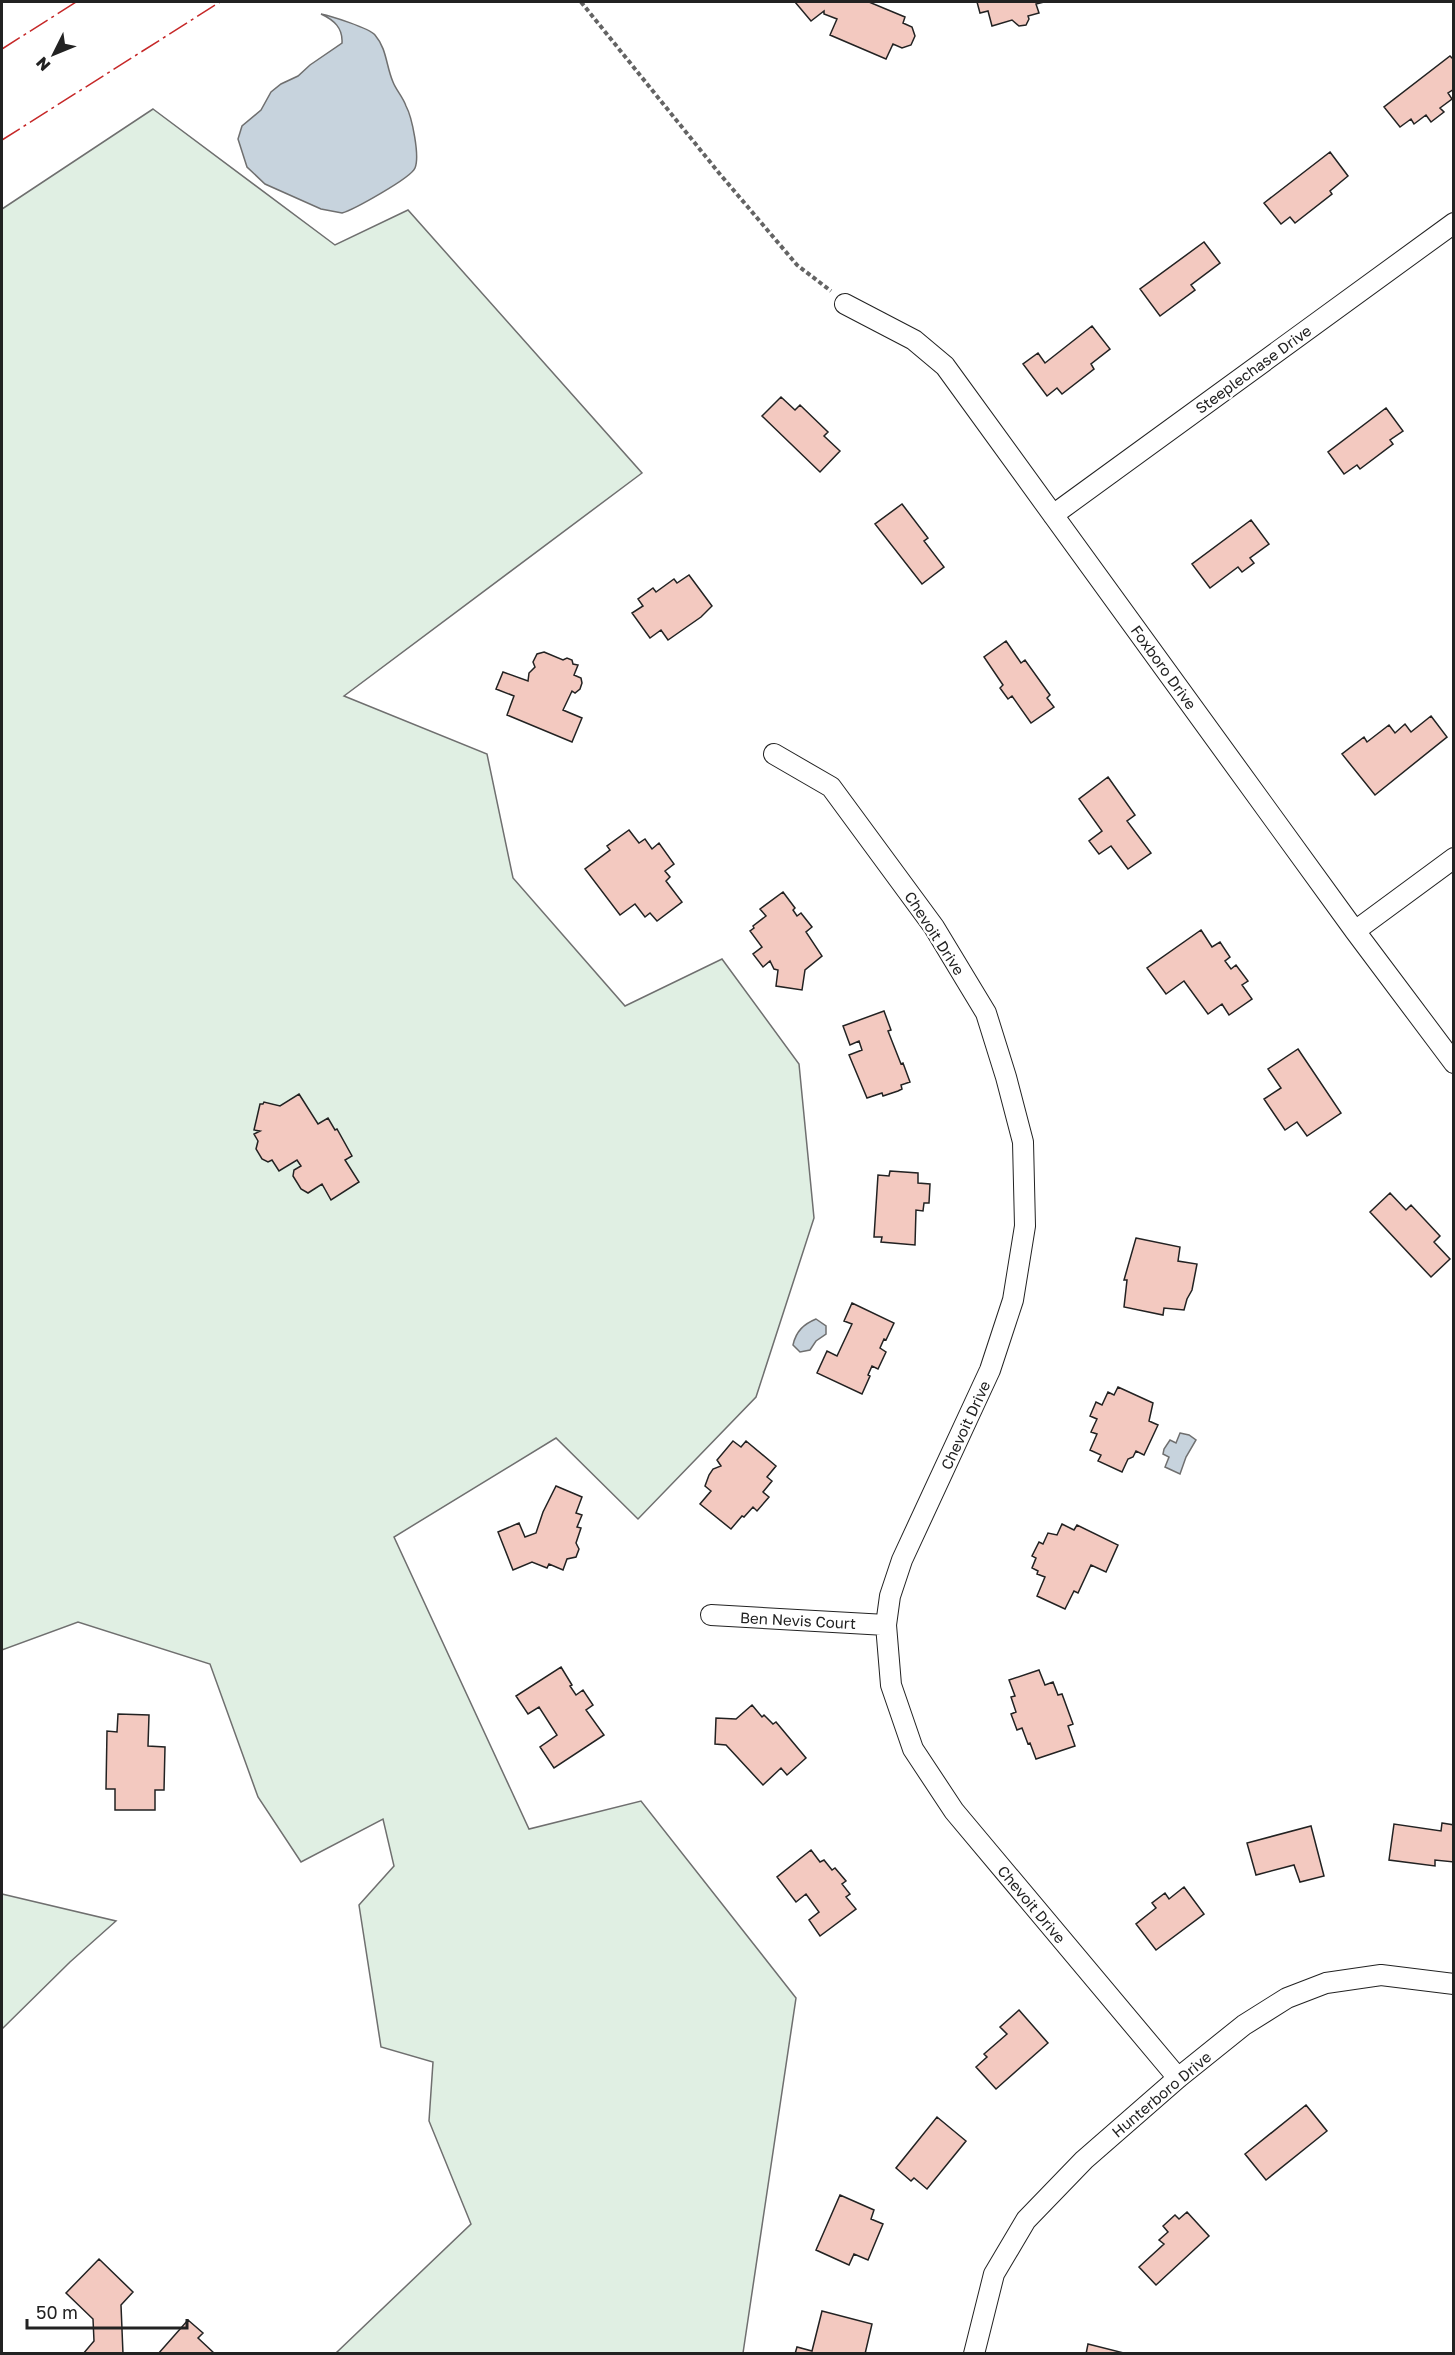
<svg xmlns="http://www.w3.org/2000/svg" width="1455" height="2355" viewBox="0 0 1455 2355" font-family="'Golos Text',sans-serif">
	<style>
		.green { fill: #e0efe3; stroke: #6f6f6f; stroke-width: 1.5 }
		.water { fill: #c7d3dd; stroke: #6f6f6f; stroke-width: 1.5 }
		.building { fill: #f3c9c0; stroke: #222; stroke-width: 1.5 }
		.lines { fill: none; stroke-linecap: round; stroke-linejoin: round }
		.street-casing { stroke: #222; stroke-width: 22 }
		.path { stroke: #646464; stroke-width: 4; stroke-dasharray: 4.5 3; stroke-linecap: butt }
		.street { stroke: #fff; stroke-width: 20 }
		.power { stroke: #c62828; stroke-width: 1.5; stroke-dasharray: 21 4.5 3 4.5; stroke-linecap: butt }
		.labels { text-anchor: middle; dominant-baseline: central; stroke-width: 4.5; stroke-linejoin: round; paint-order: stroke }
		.street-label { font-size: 15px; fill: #222; stroke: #fff }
	</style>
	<rect width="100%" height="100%" fill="#fff"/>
	<path class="green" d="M153 109 335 245 408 210 642 473 344 696 487 754 513 878 625 1006 722 959 799 1064 814 1218 756 1397 638 1519 556 1438 394 1537 529 1829 641 1801 796 1998 743 2353H336L471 2224 429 2121 433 2062 381 2047 359 1905 394 1866 383 1819 301 1862 258 1797 210 1664 78 1622 2 1650V209Z
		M2 1894 116 1921 70 1962 2 2029Z"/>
	<path class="water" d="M321 14C331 16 369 28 375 35 387 49 386 66 393 82 396 90 403 97 406 106 412 117 420 156 415 168 411 178 353 210 342 213L321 209 265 184 247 167 238 139 242 126 261 110 271 92 281 84 298 76 310 65 342 43C343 28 334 20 321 14Z
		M816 1319 826 1326V1334L816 1341 810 1350 800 1352 793 1345C796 1331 804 1324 816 1319Z
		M1180 1433 1189 1435 1196 1440 1186 1457 1180 1474 1165 1467 1169 1457 1163 1454 1164 1449 1170 1440 1176 1443Z"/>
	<path class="building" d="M795 2H869L905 17 903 23 912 27 915 36 911 45 902 48 893 44 886 59 830 35 837 19 824 14V11L811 21Z
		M977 2H1044L1036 4 1039 13 1028 16 1029 19 1026 25 1019 26 1012 20 992 26 988 11 980 13Z
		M1450 56 1454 60V89L1448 93 1452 99 1440 108 1444 112 1431 122 1426 115 1414 124 1411 119 1400 127 1384 107Z
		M1330 152 1348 176 1330 191 1332 194 1295 223 1290 217 1281 224 1264 203Z
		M1204 242 1220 263 1191 285 1195 290 1160 316 1140 289Z
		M1092 326 1110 349 1091 364 1094 369 1062 394 1057 388 1047 396 1023 364 1038 353 1045 363Z
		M781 397 795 410 800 405 828 432 824 436 840 451 820 472 762 416Z
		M1386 408 1403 431 1390 440 1393 444 1360 469 1357 465 1344 474 1328 452Z
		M902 504 928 538 924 541 944 567 922 584 875 524Z
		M1251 520 1269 544 1250 558 1254 563 1242 572 1238 567 1210 588 1192 564Z
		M689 575 712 606 701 617 668 640 661 630 650 638 632 613 643 606 638 599 653 588 656 592 674 579 677 583Z
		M1006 641 1021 663 1025 660 1050 695 1047 698 1054 707 1031 723 1012 696 1008 699 1000 688 1003 685 984 657Z
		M544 652 563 660 567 658 572 660 573 664 578 665 574 675 581 678 582 683 580 689 575 693 572 691 563 710 582 718 572 742 507 715 514 696 496 689 503 672 528 681 529 673 535 667 533 662 537 654Z
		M1431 716 1447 737 1375 795 1342 754 1364 737 1367 742 1389 725 1395 733 1405 724 1411 732Z
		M1108 777 1135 815 1127 821 1151 853 1128 869 1111 846 1099 854 1089 841 1102 831 1079 799Z
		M629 830 639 843 645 839 652 849 659 843 674 864 665 871 670 877 666 881 682 902 657 921 650 913 645 917 635 904 620 915 585 869 610 850 607 846Z
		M783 892 795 908 793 910 797 916 801 913 812 927 806 932 822 956 805 970 802 990 776 986 778 970 774 969 770 961 763 967 753 954 762 947 750 931 754 928 753 926 766 916 760 909Z
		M1201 930 1212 947 1220 942 1230 957 1225 961 1231 969 1236 965 1248 981 1242 985 1252 999 1229 1015 1222 1004 1208 1014 1184 981 1166 994 1147 968Z
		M884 1011 891 1030 888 1031 901 1064 903 1063 910 1082 901 1085 902 1089 898 1091 883 1096 882 1093 867 1098 849 1055 862 1050 859 1041 850 1045 843 1026Z
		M1298 1049 1341 1113 1307 1136 1297 1122 1285 1130 1264 1099 1281 1088 1268 1069Z
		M299 1094 318 1124 328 1118 335 1130 337 1129 352 1156 345 1160 359 1182 331 1200 322 1184 308 1193 301 1189 293 1176 294 1170 301 1166 297 1160 279 1171 272 1160 268 1162 262 1159 256 1149 258 1141 254 1134 260 1131 254 1130 260 1104H263L264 1102 280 1106Z
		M890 1171 918 1173V1183L930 1184 929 1203H924L923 1211 916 1210 915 1245 881 1242 882 1237H874L878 1175 889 1176Z
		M1390 1193 1406 1210 1411 1205 1440 1236 1434 1242 1450 1259 1431 1277 1370 1212Z
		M1136 1238 1180 1247 1178 1261 1197 1264 1192 1290 1187 1299 1184 1310 1164 1308 1163 1315 1124 1307 1127 1280H1124Z
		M852 1303 894 1323 886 1340 884 1339 880 1348 886 1352 878 1369 872 1366 868 1375 870 1376 862 1394 817 1373 827 1351 837 1356 852 1324 844 1321Z
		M1118 1387 1153 1403 1149 1421 1158 1425 1144 1455 1136 1451 1133 1457 1128 1459 1122 1472 1098 1461 1101 1455 1090 1450 1097 1434 1091 1432 1097 1419 1090 1416 1096 1402 1102 1405 1108 1392 1114 1395Z
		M733 1441 741 1447 746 1441 776 1466 767 1477 772 1481 763 1492 769 1497 757 1511 753 1507 744 1517 742 1516 731 1529 700 1504 711 1491 705 1486 709 1475 713 1469 721 1466 717 1460Z
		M556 1486 582 1497 576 1513 582 1515 577 1527 581 1528 576 1543 579 1549 576 1557 567 1559 563 1570 549 1564 547 1568 532 1562 513 1570 498 1532 519 1523 525 1537 536 1533 543 1512Z
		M1062 1524 1074 1530 1077 1525 1118 1545 1106 1572 1091 1565 1078 1593 1074 1591 1065 1609 1037 1596 1045 1577 1037 1574 1038 1571 1032 1568 1036 1558 1032 1556 1039 1542 1043 1544 1048 1533 1057 1535Z
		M561 1667 572 1685 570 1686 576 1695 583 1690 593 1705 586 1710 604 1735 554 1768 540 1747 557 1735 539 1707 528 1714 516 1696Z
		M1039 1670 1045 1685 1053 1682 1058 1695 1062 1694 1073 1724 1068 1726 1075 1746 1036 1759 1030 1743 1028 1744 1022 1728 1017 1730 1011 1714 1016 1712 1011 1697 1015 1696 1009 1680Z
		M752 1705 762 1717 764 1715 773 1724 776 1722 806 1758 787 1775 781 1768 763 1785 726 1745 715 1744 716 1718 736 1719Z
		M118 1714 149 1715 148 1746 165 1747 164 1790H155V1810H115V1789H106L107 1731 117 1732Z
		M1442 1823 1454 1825V1862L1435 1860V1866L1389 1860 1394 1824 1441 1831Z
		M1311 1826 1324 1876 1300 1882 1294 1865 1256 1875 1247 1843Z
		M811 1850 820 1862 824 1860 832 1870 835 1868 846 1881 842 1884 850 1894 846 1897 856 1909 820 1936 809 1920 819 1912 806 1894 796 1902 777 1877Z
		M1184 1887 1204 1914 1156 1950 1136 1924 1156 1908 1152 1903 1165 1893 1169 1899Z
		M1019 2010 1048 2043 996 2089 976 2067 987 2057 984 2054 1007 2034 1000 2027Z
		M1306 2105 1327 2131 1266 2180 1245 2154Z
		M937 2117 966 2141 927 2189 914 2178 911 2181 896 2168Z
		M840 2195 874 2210 871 2219 883 2224 868 2260 854 2254 849 2265 816 2250Z
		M1187 2212 1209 2236 1156 2285 1139 2267 1164 2244 1159 2240 1168 2232 1163 2226 1175 2215 1179 2219Z
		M99 2259 133 2292 121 2305 123 2354H83L94 2341 93 2319 66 2293Z
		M822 2311 872 2324 865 2354H795L797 2347 812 2351Z
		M188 2320 203 2333 198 2338 215 2354H158Z
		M1088 2344 1124 2353V2354H1086Z"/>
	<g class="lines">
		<defs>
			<path id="street" d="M845 304 914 340 945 366 1355 931 1454 1063
				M1053 515 1454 223
				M774 754 831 787 934 927 986 1013 1006 1077 1023 1142 1025 1226 1013 1300 990 1370 902 1560 890 1596 886 1625 891 1685 913 1749 954 1811 1178 2078
				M1355 931 1454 858
				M711 1615 886 1625
				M974 2354 994 2274 1026 2220 1084 2160 1178 2078 1244 2025 1287 1998 1326 1983 1381 1975 1454 1984"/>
		</defs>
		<use href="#street" class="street-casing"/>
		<path class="path" d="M581 2 719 173 797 265 831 291"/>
		<use href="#street" class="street"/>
		<path class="power" d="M2 49 76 2
			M2 140 220 2"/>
	</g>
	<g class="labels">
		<g class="street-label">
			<text transform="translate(1253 369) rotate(-36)">Steeplechase Drive</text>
			<text transform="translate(1164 667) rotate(54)">Foxboro Drive</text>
			<text transform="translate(935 933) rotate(57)">Chevoit Drive</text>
			<text transform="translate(965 1425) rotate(-65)">Chevoit Drive</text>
			<text transform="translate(798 1620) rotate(3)">Ben Nevis Court</text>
			<text transform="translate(1032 1904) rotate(50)">Chevoit Drive</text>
			<text transform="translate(1161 2094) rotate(-40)">Hunterboro Drive</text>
		</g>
	</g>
	<rect width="1455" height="2355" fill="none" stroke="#222222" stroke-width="6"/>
	<g transform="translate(54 54) rotate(227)" stroke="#ffffff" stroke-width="4.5" paint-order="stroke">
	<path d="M0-4.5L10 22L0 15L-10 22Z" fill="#222222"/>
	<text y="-9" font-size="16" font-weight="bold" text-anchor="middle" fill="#222222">N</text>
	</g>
	<path d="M27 2319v9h160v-9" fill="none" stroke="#222222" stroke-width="3"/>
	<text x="36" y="2319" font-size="18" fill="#222222" stroke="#ffffff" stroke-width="4.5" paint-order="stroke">50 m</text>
</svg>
